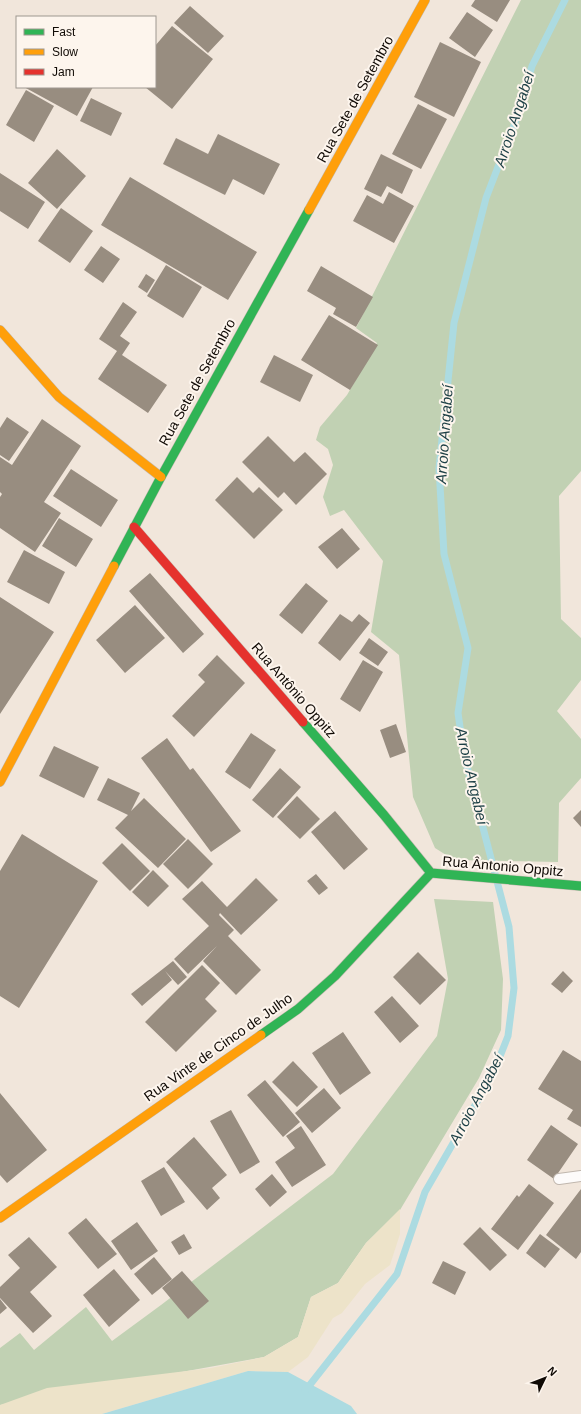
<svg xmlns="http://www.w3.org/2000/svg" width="581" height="1414" viewBox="0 0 581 1414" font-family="Helvetica,sans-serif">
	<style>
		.forest { fill: #c1d1b3 }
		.sand { fill: #ede3c9 }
		.water { fill: #acdbe1 }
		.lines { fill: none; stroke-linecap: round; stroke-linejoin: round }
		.stream { stroke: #acdbe1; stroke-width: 7 }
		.building { fill: #988d80 }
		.lane-casing { stroke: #c0b7ae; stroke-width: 12 }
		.fast-casing { stroke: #c0b7ae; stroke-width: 10 }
		.slow-casing { stroke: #c0b7ae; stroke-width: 10 }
		.jam-casing { stroke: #c0b7ae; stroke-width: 10 }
		.lane { stroke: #fdfbfa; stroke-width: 10 }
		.fast { stroke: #30b455; stroke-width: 9 }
		.slow { stroke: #ff9f0a; stroke-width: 9 }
		.jam { stroke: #e5322d; stroke-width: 9 }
		.labels { text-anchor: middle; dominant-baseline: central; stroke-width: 4; stroke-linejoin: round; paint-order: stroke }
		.street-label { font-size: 14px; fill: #100a05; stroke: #fdf5ed }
		.water-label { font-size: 15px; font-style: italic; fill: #1c3f45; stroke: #fdf5ed }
	</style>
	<rect width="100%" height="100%" fill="#f1e6db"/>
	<path class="forest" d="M521 0H581V471L559 496 561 619 581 638V680L557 711 581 739V778L559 803 558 862 454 860 435 848 413 797 399 655 371 632 383 561 344 510 330 516 323 497 333 465 328 449 316 440 320 427 347 395 377 343 356 328Z
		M434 899 493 902 503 979 501 1030 479 1078 400 1210 366 1243 338 1283 311 1297 298 1337 264 1357 0 1405V1348L20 1333 34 1350 86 1307 112 1341 161 1305 333 1174 437 1036 448 979Z"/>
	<path class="sand" d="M400 1209V1234L390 1265 365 1284 342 1313 333 1318 308 1357 288 1372 248 1371 102 1414H0V1405L47 1388 211 1368 264 1357 298 1337 311 1297 338 1283 366 1243Z"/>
	<path class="water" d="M248 1371 288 1372 351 1406 357 1414H102Z"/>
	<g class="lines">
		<path class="stream" d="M305 1391 397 1274 425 1192 493 1074 508 1036 514 988 509 927 464 755 458 713 468 648 444 554 439 468 454 323 486 198 515 123 532 66 565 0"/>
	</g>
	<path class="building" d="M475 0H510L497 22 471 6Z
		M190 6 224 36 208 53 174 23Z
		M467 12 493 30 475 57 449 38Z
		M172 26 213 59 172 109 145 87H155V46Z
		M440 42 481 62 454 117 414 97Z
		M24 87H93L77 116Z
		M26 90 54 106 34 142 6 125Z
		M91 98 122 113 111 136 80 121Z
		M418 104 447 119 421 169 392 154Z
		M218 134 280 164 264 195 233 179 225 195 163 164 176 138 208 154Z
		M57 149 86 176 57 209 28 183Z
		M381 154 413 170 402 194 387 186 381 197 364 189Z
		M0 173 45 202 28 229 0 211Z
		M130 177 257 252 228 300 101 225Z
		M389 192 414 206 394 243 353 221 367 195 383 204Z
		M61 208 93 231 70 263 38 241Z
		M101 246 120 259 103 283 84 270Z
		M166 265 202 287 183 318 147 296Z
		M321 266 373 297 356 327 333 314 336 308 307 291Z
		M146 274 155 280 147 293 138 287Z
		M123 302 137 312 120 336 130 343 122 355 167 385 148 413 98 379 117 351 99 339Z
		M329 315 378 345 350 390 301 360Z
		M274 355 313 375 300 402 260 382Z
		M7 417 29 432 9 461 0 455V428Z
		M42 419 81 446 44 502 61 513 35 552 0 528V497L2 494 0 492V457L12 465Z
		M268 436 294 462 305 452 327 474 296 505 284 492 278 498 242 462Z
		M71 469 118 500 101 527 53 496Z
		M237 477 253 493 259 487 283 510 254 539 215 500Z
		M59 518 93 539 76 567 42 546Z
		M342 528 360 549 337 569 318 547Z
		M24 550 65 572 49 604 7 582Z
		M150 573 204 634 183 653 129 591Z
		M306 583 328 601 302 634 279 615Z
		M0 597 54 632 0 714Z
		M135 605 165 638 125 673 96 640Z
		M340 614 352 622 359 614 370 623 340 661 318 643Z
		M369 638 388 652 378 666 359 653Z
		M217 655 245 683 194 737 172 716 205 682 198 675Z
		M363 660 383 672 360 712 340 699Z
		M396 724 406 752 390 758 380 730Z
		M251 733 276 750 250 789 225 772Z
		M167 738 190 770 193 768 241 831 211 852 141 758Z
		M54 746 99 767 84 798 39 776Z
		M280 768 301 787 273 818 252 800Z
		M108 778 140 793 131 811 144 798 186 839 158 868 115 828 128 815 97 800Z
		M297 796 320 819 300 839 277 817Z
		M581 810V827L573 818Z
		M335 811 368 849 344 870 311 832Z
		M22 834 98 881 19 1008 0 996V871Z
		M188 839 213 864 188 889 163 864Z
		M122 843 150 871 130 891 102 863Z
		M153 870 169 886 148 907 132 892Z
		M316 874 328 888 319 895 307 881Z
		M256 878 278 900 241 935 220 913 219 915 234 930 228 936 261 970 236 995 203 961 217 946 188 974 174 959 209 926 182 899 202 881 227 907Z
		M418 952 446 980 420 1005 393 977Z
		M173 961 187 977 178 985 165 971 172 980 142 1006 131 994Z
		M202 965 220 983 205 999 217 1011 176 1052 145 1022Z
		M563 971 573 981 562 993 551 984Z
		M392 996 419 1026 400 1043 374 1012Z
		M343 1032 371 1073 340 1095 312 1053Z
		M563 1050 581 1061V1127L567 1119 573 1110 538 1089Z
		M293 1061 318 1087 297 1107 272 1082Z
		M265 1080 300 1122 283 1137 247 1095Z
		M324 1088 341 1108 312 1133 295 1113Z
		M0 1093 47 1150 7 1183 0 1175Z
		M231 1110 260 1162 240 1174 210 1121Z
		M551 1125 578 1144 554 1179 527 1160Z
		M301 1126 326 1165 292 1187 275 1162 295 1148 286 1136Z
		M194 1137 227 1175 212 1188 220 1198 207 1210 166 1162Z
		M164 1167 185 1202 161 1216 141 1181Z
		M272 1174 287 1192 270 1207 255 1189Z
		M529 1184 554 1203 518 1250 491 1229 517 1195 519 1197Z
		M581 1189V1252L576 1259 546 1235Z
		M86 1218 117 1254 98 1269 68 1233Z
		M137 1222 158 1251 131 1270 111 1241Z
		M480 1227 507 1255 490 1271 463 1244Z
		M184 1234 192 1248 179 1255 171 1242Z
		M540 1234 560 1249 545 1268 526 1253Z
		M29 1237 57 1267 30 1292 52 1316 33 1333 0 1298V1287L20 1268 8 1255Z
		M154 1257 172 1279 152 1295 134 1274Z
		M443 1261 466 1272 455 1295 432 1283Z
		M114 1269 140 1300 109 1327 83 1295Z
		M182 1271 209 1301 188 1319 162 1288Z
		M0 1299 7 1308 0 1314Z"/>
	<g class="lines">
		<defs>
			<path id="lane" d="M559 1179 581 1176"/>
			<path id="fast" d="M114 566 161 477 309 210
				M303 722 384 815 431 873
				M431 873 581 886
				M261 1035 298 1009 335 976 431 873"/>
			<path id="slow" d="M309 210 425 0
				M0 330 59 397 161 477
				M0 782 114 566
				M0 1218 261 1035"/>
			<path id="jam" d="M134 527 303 722"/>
		</defs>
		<use href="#lane" class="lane-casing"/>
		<use href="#fast" class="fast-casing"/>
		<use href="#slow" class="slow-casing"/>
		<use href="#jam" class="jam-casing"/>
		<use href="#lane" class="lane"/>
		<use href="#fast" class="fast"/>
		<use href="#slow" class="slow"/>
		<use href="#jam" class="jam"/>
	</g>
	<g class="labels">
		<g class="street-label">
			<text transform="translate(355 99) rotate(-61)">Rua Sete de Setembro</text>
			<text transform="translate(197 382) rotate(-61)">Rua Sete de Setembro</text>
			<text transform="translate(294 690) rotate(49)">Rua Antônio Oppitz</text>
			<text transform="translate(503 866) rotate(5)">Rua Ântonio Oppitz</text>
			<text transform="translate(218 1047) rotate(-35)">Rua Vinte de Cinco de Julho</text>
		</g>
		<g class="water-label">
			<text transform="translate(514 119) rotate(-72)">Arroio Angabeí</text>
			<text transform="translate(444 434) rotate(-86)">Arroio Angabeí</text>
			<text transform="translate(472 776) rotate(77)">Arroio Angabeí</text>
			<text transform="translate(476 1099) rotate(-62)">Arroio Angabeí</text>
		</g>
	</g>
	<rect x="16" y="16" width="140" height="72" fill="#fdf5ed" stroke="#9e9790"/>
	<rect x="24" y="29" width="20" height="6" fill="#30b455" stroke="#9e9790"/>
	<text x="52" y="36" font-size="12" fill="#100a05">Fast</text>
	<rect x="24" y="49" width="20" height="6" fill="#ff9f0a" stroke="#9e9790"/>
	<text x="52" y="56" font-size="12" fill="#100a05">Slow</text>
	<rect x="24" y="69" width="20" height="6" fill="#e5322d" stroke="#9e9790"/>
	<text x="52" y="76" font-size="12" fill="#100a05">Jam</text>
	<g transform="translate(545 1378) rotate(47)" stroke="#fdf5ed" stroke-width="3" paint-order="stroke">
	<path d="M0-3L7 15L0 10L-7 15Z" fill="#100a05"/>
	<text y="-6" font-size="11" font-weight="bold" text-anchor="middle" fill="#100a05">N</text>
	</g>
</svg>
